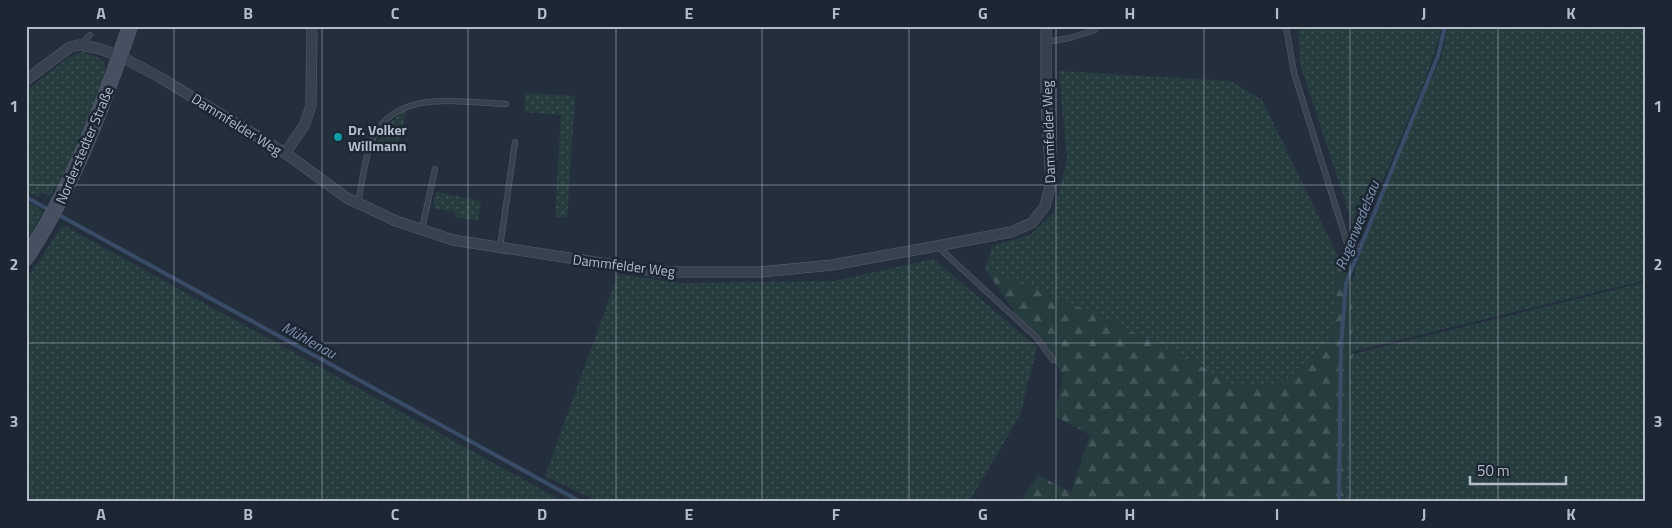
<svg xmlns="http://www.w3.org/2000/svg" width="1672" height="528" viewBox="0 0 1672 528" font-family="'Titillium Web',sans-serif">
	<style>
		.grass { fill: url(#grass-dots) }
		.forest { fill: url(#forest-firs) }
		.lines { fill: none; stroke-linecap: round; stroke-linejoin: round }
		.stream { stroke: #394c67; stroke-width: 4 }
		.lane-casing { stroke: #565f6c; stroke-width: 6 }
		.street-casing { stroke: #565f6c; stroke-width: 11 }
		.secondary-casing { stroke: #565f6c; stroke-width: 16 }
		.lane { stroke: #38414e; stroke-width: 5 }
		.street { stroke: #38414e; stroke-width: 10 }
		.secondary { stroke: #465061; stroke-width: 15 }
		.grid { fill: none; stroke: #b4bcc9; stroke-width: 1; stroke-opacity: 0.55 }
		.culture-dot { fill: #0f9aa8; stroke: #1d2633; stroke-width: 2 }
		.labels { text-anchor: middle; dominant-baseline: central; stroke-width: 5; stroke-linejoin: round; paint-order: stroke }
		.street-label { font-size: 14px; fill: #b4bcc9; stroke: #1d2633 }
		.poi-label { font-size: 14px; font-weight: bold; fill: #b4bcc9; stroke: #1d2633; text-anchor: start }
		.water-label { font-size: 15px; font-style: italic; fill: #7c92b1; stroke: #1d2633 }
		.neatline { fill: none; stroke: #b4bcc9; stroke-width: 2 }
		.grid-label { font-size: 16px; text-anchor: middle; font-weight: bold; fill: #b4bcc9 }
	</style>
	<defs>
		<pattern id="grass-dots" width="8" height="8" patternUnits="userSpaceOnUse" patternTransform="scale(1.25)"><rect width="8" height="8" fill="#263c3f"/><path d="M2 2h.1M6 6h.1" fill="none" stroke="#435659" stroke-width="1.8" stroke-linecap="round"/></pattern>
		<pattern id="forest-firs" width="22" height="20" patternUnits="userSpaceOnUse" patternTransform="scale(1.25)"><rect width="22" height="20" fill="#263c3f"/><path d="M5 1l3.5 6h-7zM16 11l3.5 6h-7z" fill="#435659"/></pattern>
	</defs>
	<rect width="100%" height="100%" fill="#242f3e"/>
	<path class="grass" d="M1298 26H1441L1440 35 1426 77 1358 240 1300 64Z
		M1448 26H1646V280L1353 351 1352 284 1358 259 1419 105 1441 58Z
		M83 52C92 55 102 57 105 66 110 86 67 167 57 188L55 187 50 197 41 192 38 197 26 190V91L69 57Z
		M1059 71 1231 81 1262 100 1339 258 1331 342 1277 387 1231 384 1186 358 1094 313 985 269 992 246 1030 235 1054 212 1067 160Z
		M525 93 575 96 567 217H555L561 115 524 112Z
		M407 109 396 153 376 147 384 127Z
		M436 192 481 201 478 221 455 217V212L433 208Z
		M26 201 43 211 26 244Z
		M63 225 564 502H26V280Z
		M934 259 1037 347 1020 415 969 502H599L545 476 618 274 680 283 834 281Z
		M1646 282V502H1344L1353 354Z"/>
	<path class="forest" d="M1339 258 1352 284 1353 354 1344 502H1020L1038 475 1071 492 1090 435 1055 416 1063 374 1036 338 1025 327 985 269 1094 313 1186 358 1231 384 1277 387 1331 342Z"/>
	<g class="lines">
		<path class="stream" d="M26 197 51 211
			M57 214 581 502
			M1339 502 1341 345 1346 283 1438 56 1445 26"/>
		<defs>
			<path id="lane" d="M1286 26 1294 73 1347 243 1358 246
				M1046 42 1070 38 1095 30 1097 26
				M80 45 90 35
				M358 203C362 184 365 153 374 136 398 88 461 103 506 104
				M422 229 435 169
				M937 246 1036 337 1053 360
				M500 247 515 142"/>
			<path id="street" d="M26 80 70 47 79 45 97 48 120 56 161 78 285 153 347 198 396 221 453 240 660 272H761L832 265 937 246 1011 232 1032 223 1045 206 1051 183 1046 102V26
				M285 153 304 126 311 106 312 26"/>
			<path id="secondary" d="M26 258C73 187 103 106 130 26"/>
		</defs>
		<use href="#lane" class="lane-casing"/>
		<use href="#street" class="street-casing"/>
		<use href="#secondary" class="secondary-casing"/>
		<use href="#lane" class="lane"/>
		<use href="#street" class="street"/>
		<use href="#secondary" class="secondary"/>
	</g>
	<path class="grid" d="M174 26V502M322 26V502M468 26V502M616 26V502M762 26V502M909 26V502M1056 26V502M1204 26V502M1350 26V502M1498 26V502M26 185H1646M26 343H1646"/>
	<circle class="culture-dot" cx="338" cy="137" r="5"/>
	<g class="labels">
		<g class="street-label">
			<text transform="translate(237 124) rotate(32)">Dammfelder Weg</text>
			<text transform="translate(1048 132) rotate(-92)">Dammfelder Weg</text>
			<text transform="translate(84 145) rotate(-67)">Norderstedter Straße</text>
			<text transform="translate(624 265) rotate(7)">Dammfelder Weg</text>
		</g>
		<g class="poi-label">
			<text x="348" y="129">Dr. Volker<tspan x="348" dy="16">Willmann</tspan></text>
		</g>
		<g class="water-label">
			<text transform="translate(1357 225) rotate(-68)">Rugenwedelsau</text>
			<text transform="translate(309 340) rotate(29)">Mühlenau</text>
		</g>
	</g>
	<rect width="1672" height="528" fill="none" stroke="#1d2633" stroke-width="55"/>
	<path d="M1470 476v8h96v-8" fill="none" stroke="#b4bcc9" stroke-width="2.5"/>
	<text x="1477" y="476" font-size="15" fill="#b4bcc9" stroke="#1d2633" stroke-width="4" paint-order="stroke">50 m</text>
	<rect x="28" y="28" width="1616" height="472" class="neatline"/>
	<g class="grid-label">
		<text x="101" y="19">A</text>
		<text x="248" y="19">B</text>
		<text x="395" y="19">C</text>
		<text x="542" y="19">D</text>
		<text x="689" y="19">E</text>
		<text x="836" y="19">F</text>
		<text x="983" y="19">G</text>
		<text x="1130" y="19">H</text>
		<text x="1277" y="19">I</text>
		<text x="1424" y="19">J</text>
		<text x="1571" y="19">K</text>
		<text x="14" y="112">1</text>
		<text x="1658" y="112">1</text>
		<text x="14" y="270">2</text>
		<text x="1658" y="270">2</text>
		<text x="14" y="427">3</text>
		<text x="1658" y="427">3</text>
		<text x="101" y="520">A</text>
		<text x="248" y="520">B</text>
		<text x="395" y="520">C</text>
		<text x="542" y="520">D</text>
		<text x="689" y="520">E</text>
		<text x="836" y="520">F</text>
		<text x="983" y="520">G</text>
		<text x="1130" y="520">H</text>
		<text x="1277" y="520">I</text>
		<text x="1424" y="520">J</text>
		<text x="1571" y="520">K</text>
	</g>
</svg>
